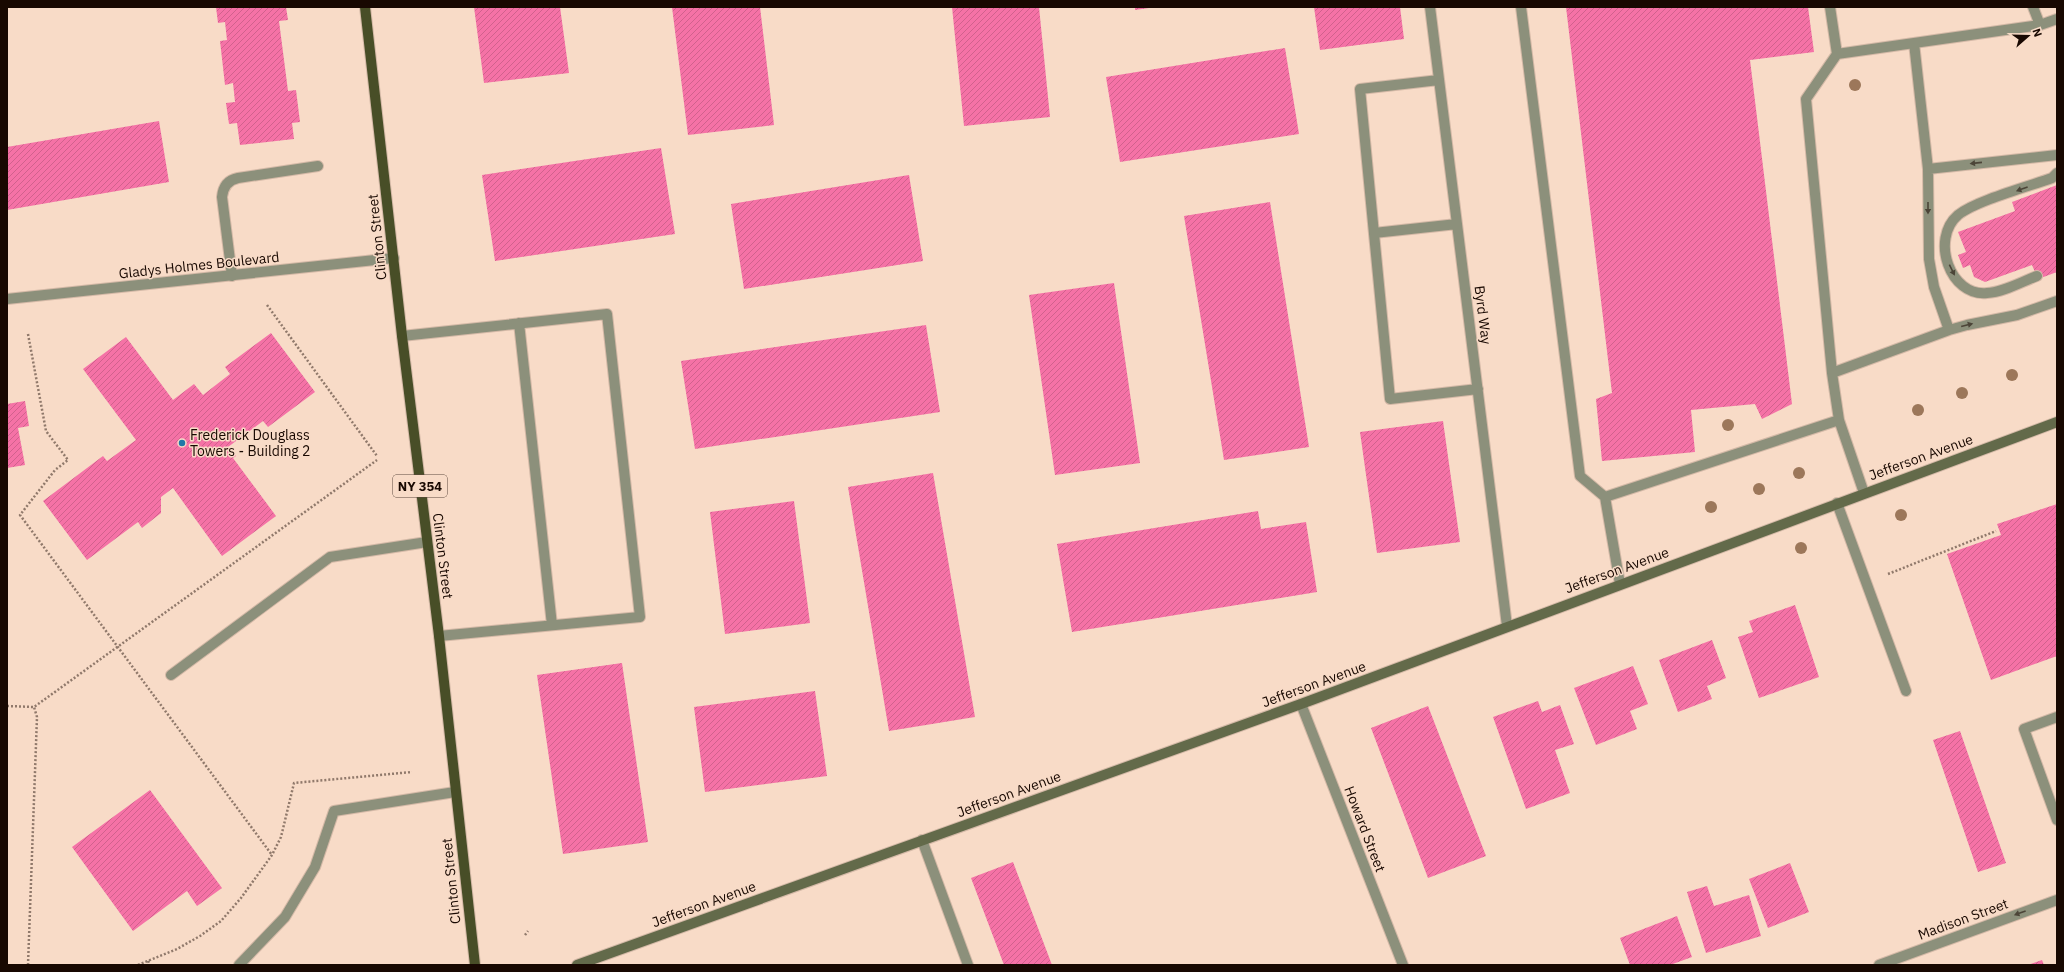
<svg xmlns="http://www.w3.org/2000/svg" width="2064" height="972" viewBox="0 0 2064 972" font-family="'IBM Plex Sans',sans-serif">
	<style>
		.building { fill: url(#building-hatch) }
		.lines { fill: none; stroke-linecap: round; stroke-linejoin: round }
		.lane-casing { stroke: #d4b9a7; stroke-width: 12 }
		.street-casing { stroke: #d4b9a7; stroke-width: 12 }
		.secondary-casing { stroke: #d4b9a7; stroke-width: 12 }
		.primary-casing { stroke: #d4b9a7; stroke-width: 12 }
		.path { stroke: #90796b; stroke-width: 2.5; stroke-dasharray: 2 2; stroke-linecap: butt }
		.lane { stroke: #8c907b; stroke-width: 10 }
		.street { stroke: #8c907b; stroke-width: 10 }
		.secondary { stroke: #636a4a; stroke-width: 10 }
		.primary { stroke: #484e27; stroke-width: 10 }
		.tree { fill: #9c775a }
		.oneway { fill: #4c4538 }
		.poi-dot { fill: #1e78a7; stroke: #f8dbc7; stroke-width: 1.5 }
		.labels { text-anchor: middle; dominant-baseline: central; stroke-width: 3; stroke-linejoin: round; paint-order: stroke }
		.shield { fill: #f8dbc7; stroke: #5b473c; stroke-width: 1 }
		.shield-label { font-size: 13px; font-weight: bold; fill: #180801 }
		.street-label { font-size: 14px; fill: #180801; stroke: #f8dbc7 }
		.poi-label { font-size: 14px; fill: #180801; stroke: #f8dbc7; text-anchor: start }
	</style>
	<defs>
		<pattern id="building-hatch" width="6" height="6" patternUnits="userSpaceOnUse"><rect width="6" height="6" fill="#f572a6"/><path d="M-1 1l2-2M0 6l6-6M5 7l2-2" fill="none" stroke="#d1618d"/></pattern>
	</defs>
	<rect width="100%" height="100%" fill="#f8dbc7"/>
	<path class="building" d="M216 7H286L288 20 279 21 288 91 296 90 300 122 292 123 294 139 240 145 237 123 229 124 226 103 235 102 233 83 225 85 220 41 227 40 225 22 218 23Z
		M474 7H560L569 73 484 83Z
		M672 7H760L774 125 688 135Z
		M952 7H1039L1050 117 964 126Z
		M1135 7H1149V8L1135 10Z
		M1314 7H1400L1404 39 1320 50Z
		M1566 7H1808L1814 52 1750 60 1792 404 1762 419 1755 404 1691 410 1695 452 1602 461 1596 399 1612 393Z
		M1285 48 1299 134 1120 162 1106 77Z
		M159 121 169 182 7 210V147Z
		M661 148 675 234 495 261 482 175Z
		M909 175 923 261 744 289 731 204Z
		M2057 185V272L2038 279 2032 265 1985 282 1974 277 1970 265 1963 268 1958 255 1966 252 1958 232 2015 211 2012 202Z
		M1270 202 1309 447 1224 460 1184 216Z
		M1114 283 1140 463 1055 475 1029 295Z
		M926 325 940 412 695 449 681 361Z
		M271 333 315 392 268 427 263 421 228 447 236 456 233 458 276 516 222 556 173 488 161 497V513L142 528 138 522 87 560 43 501 103 456 107 461 136 440 83 369 126 337 173 400 194 384 203 395 230 374 225 367Z
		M25 401 29 426 18 428 25 465 7 468V404Z
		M1443 421 1460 542 1377 553 1360 432Z
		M933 473 975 717 889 731 848 487Z
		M794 501 810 623 725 634 710 512Z
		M2057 504V656L1991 680 1947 554 2001 535 1997 524Z
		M1258 511 1261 529 1306 522 1317 592 1072 632 1057 544Z
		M1795 605 1819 677 1759 698 1738 637 1753 632 1749 621Z
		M1712 640 1726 678 1707 686 1712 699 1678 712 1659 660Z
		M622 663 648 842 563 854 537 675Z
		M1633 666 1648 704 1630 711 1637 729 1596 745 1574 688Z
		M815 691 827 776 705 792 694 707Z
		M1538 701 1542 712 1560 705 1574 744 1555 750 1570 793 1526 809 1493 717Z
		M1428 706 1486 856 1428 878 1371 728Z
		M1960 731 2006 863 1978 872 1933 740Z
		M150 790 222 888 197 906 187 891 133 931 72 847Z
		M1013 862 1052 965H1004L971 878Z
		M1790 863 1809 912 1768 928 1749 879Z
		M1707 886 1714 906 1749 895 1761 936 1706 953 1687 892Z
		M1677 916 1692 957 1670 965H1630L1620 938Z
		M2042 960 2044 965H2028Z"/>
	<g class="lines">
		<defs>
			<path id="lane" d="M1430 7 1507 626
				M1521 7 1580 476 1605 497
				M1830 7 1837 54 1806 99 1832 373 1839 420 1864 493
				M2033 7 2040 25 2057 19
				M1914 43 1928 169 1929 259 1934 287 1949 330 1967 325 2017 315 2057 301
				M1837 54 2040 25
				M1439 80 1360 89 1390 399 1478 389
				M1928 169 2057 155
				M1374 233 1457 224
				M232 276 222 197C223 187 228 180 238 178L318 166
				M2037 276C2021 282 2004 292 1987 293 1950 297 1930 239 1958 215 1975 201 2030 186 2052 178L2057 173
				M519 323 552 625
				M402 336 607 314 640 617 439 636
				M1832 373 1949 330
				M1837 503 1906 691
				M1620 584 1605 497 1839 420
				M171 675 330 557 427 542
				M2057 717 2024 729 2057 820
				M922 840 968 965
				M239 965 285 917 315 867 334 811 455 792"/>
			<path id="street" d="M7 299 394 258
				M1301 704 1403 965
				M1879 965 2057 900"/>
			<path id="secondary" d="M577 965 1301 704 2057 422"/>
			<path id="primary" d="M365 7 402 336 439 636 475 965"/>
		</defs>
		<use href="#lane" class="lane-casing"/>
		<use href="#street" class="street-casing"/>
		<use href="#secondary" class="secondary-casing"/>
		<use href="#primary" class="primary-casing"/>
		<path class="path" d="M267 305 377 456
			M28 334 46 431 68 460 55 470 20 515 272 855
			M1888 574 1996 531
			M7 706 34 707 377 460
			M525 935 528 931
			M148 961 150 965
			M28 965 37 717 34 707
			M138 965 177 949 200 936 221 921 241 898 272 855 281 837 294 783 412 772"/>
		<use href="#lane" class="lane"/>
		<use href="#street" class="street"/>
		<use href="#secondary" class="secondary"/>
		<use href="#primary" class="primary"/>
	</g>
	<g class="tree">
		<circle cx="1855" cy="85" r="6"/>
		<circle cx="2012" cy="375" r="6"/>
		<circle cx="1962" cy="393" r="6"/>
		<circle cx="1918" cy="410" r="6"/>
		<circle cx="1728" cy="425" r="6"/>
		<circle cx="1799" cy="473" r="6"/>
		<circle cx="1759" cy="489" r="6"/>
		<circle cx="1711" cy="507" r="6"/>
		<circle cx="1901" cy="515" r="6"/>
		<circle cx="1801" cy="548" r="6"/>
	</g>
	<defs><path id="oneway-solid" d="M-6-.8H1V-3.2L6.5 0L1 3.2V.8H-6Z"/></defs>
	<g class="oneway">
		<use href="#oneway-solid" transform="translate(1976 163) rotate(174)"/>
		<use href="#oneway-solid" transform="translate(2022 189) rotate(160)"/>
		<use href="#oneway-solid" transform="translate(1928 208) rotate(90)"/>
		<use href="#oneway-solid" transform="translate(1952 270) rotate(64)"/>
		<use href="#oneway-solid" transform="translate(1967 325) rotate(-14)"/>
		<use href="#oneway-solid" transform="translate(2020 913) rotate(160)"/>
	</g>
	<circle class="poi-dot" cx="182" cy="443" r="4"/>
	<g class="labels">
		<rect class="shield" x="393" y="475" width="54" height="22" rx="3"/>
		<g class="shield-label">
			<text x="420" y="486">NY 354</text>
		</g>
		<g class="street-label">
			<text transform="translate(377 237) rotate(-96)">Clinton Street</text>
			<text transform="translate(199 265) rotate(-6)">Gladys Holmes Boulevard</text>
			<text transform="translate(1483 315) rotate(83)">Byrd Way</text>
			<text transform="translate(1921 457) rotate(-20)">Jefferson Avenue</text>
			<text transform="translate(443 556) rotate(83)">Clinton Street</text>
			<text transform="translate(1617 570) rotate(-20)">Jefferson Avenue</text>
			<text transform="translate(1314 684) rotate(-20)">Jefferson Avenue</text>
			<text transform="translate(1009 794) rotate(-20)">Jefferson Avenue</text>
			<text transform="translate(1365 829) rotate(69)">Howard Street</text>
			<text transform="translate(451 881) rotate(-96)">Clinton Street</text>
			<text transform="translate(704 904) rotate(-20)">Jefferson Avenue</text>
			<text transform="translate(1963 919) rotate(-20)">Madison Street</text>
		</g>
		<g class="poi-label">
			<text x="190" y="435">Frederick Douglass<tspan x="190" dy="16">Towers - Building 2</tspan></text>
		</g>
	</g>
	<rect width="2064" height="972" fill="none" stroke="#180801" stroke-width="16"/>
	<g transform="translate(2028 36) rotate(70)" stroke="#f8dbc7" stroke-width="3" paint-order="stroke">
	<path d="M0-3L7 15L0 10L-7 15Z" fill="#180801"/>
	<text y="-6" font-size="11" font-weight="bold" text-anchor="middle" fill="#180801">N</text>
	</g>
</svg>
